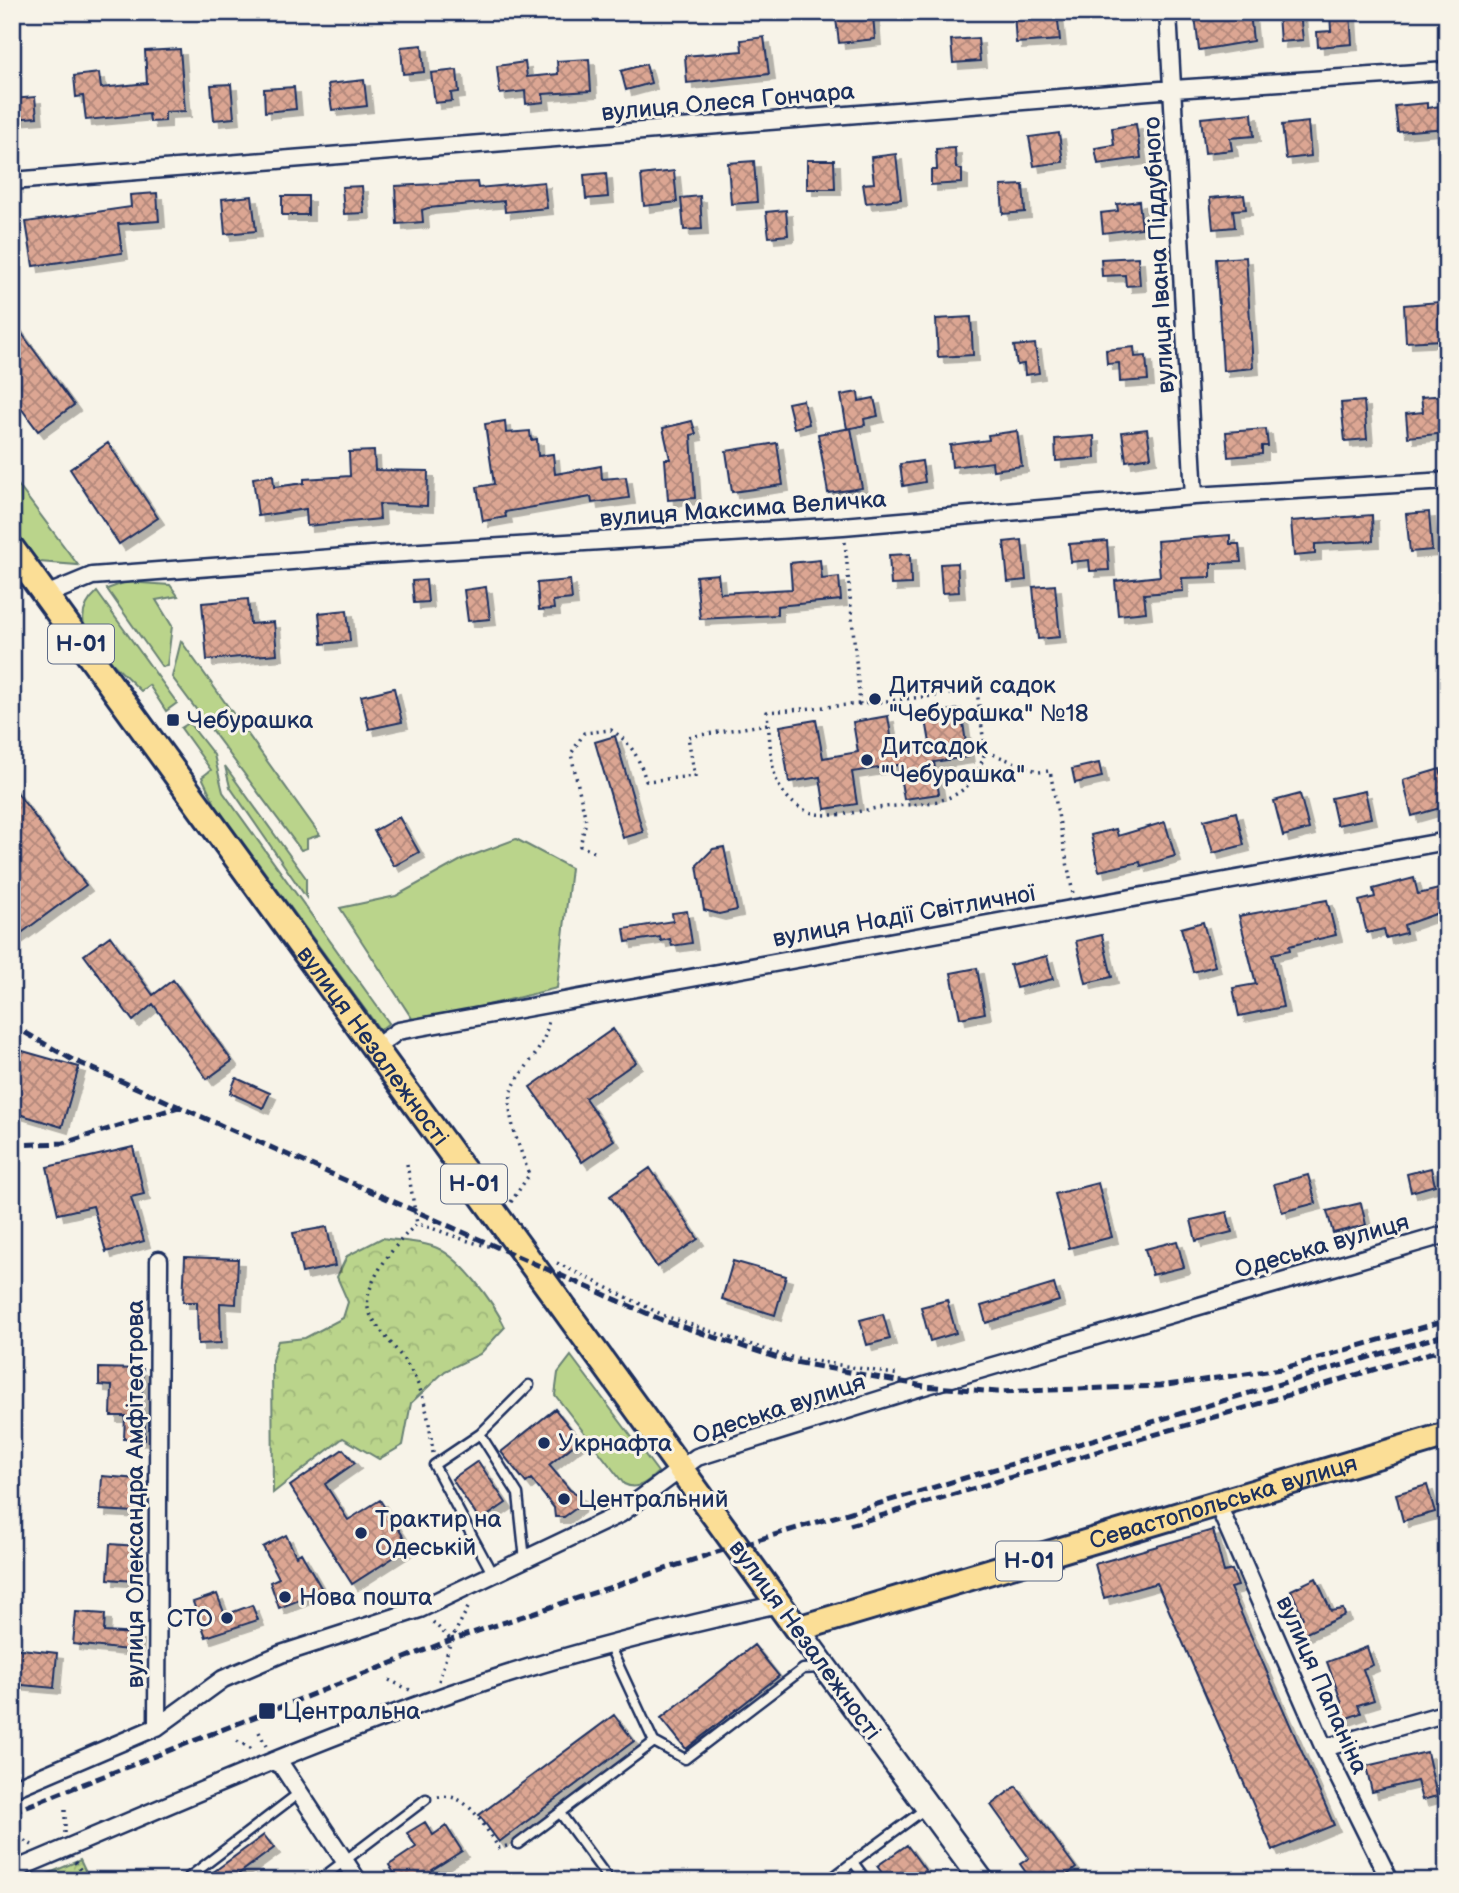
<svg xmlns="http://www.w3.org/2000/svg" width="1459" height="1893" viewBox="0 0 1459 1893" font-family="'Balsamiq Sans',sans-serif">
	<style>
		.green { fill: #bad48b; stroke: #6a8274; stroke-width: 2 }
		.forest { fill: url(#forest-crowns); stroke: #6a8274; stroke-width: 2 }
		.building { fill: url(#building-cross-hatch); stroke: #1b2f5e; stroke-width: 2; filter: url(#shadow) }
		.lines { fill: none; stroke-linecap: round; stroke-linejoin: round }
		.service-casing { stroke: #1b2f5e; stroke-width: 13 }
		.minor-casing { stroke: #1b2f5e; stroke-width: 21 }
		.secondary-casing { stroke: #1b2f5e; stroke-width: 28 }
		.primary-casing { stroke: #1b2f5e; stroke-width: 30 }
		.path { stroke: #1b2f5e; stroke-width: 3.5; stroke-dasharray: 2 5; stroke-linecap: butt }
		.service { stroke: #f7f3e8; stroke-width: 8 }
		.minor { stroke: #f7f3e8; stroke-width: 16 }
		.secondary { stroke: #f7f3e8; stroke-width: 23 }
		.primary { stroke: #fbde96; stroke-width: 24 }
		.rail { stroke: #1b2f5e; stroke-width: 5; stroke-dasharray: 10 5; stroke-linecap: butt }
		.poi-dot { fill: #1b2f5e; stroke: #f7f3e8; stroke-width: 2.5 }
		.labels { text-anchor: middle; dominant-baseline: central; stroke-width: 6; stroke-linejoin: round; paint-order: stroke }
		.shield { fill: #f7f3e8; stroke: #5d6a87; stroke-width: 2 }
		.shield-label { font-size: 23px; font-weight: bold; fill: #1b2f5e }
		.street-label { font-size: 24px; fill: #1b2f5e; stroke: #f7f3e8 }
		.poi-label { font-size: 24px; fill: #1b2f5e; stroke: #f7f3e8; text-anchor: start }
	</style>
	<defs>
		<pattern id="forest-crowns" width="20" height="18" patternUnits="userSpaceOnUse" patternTransform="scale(1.75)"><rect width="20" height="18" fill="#bad48b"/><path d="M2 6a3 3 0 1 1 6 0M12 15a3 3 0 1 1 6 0" fill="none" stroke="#9fb67a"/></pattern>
		<pattern id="building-cross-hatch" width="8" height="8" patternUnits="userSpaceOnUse" patternTransform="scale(1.75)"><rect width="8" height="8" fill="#dca693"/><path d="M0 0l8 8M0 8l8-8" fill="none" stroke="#b2887b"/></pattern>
		<filter id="shadow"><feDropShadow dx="6" dy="6" stdDeviation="0" flood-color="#0004"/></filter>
	</defs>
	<rect width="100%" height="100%" fill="#f7f3e8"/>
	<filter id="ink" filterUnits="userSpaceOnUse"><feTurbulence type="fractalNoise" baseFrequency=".0143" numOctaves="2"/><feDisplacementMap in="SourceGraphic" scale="14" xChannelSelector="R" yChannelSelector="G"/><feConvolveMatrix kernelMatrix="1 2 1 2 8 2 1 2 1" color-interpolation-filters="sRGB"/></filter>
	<g filter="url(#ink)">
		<path class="green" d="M12 477 78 565 39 562 12 529Z
			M126 582 170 585 178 596 156 600 172 626 167 666 162 667 107 589Z
			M97 592 177 703 166 711 149 685 141 691 102 653 84 625C81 612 87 601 97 592Z
			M181 641 320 835 307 839V848L301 850 172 677Z
			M189 723 214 755 223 792 389 1023 380 1030 215 804 202 777 211 770 181 728Z
			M225 766 306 878V897L230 787Z
			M516 839 571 868 557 988 415 1023 340 908 396 896 463 859Z
			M571 1356 658 1472C647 1482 638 1491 624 1484L555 1395 558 1373Z"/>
		<path class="forest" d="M382 1238C398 1241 416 1241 432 1246 459 1254 494 1303 505 1327L480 1354 445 1371 411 1403 403 1445 379 1459 343 1438 273 1493 272 1360 278 1341 305 1338 343 1318 348 1302 337 1277 347 1256Z
			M80 1860 90 1881H31Z"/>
		<path class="building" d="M1014 12H1057L1060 40 1016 43Z
			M1250 12 1253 41 1199 50 1195 16Z
			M1330 12H1350L1352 44 1318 47 1317 32 1331 31Z
			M1300 13 1303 40 1280 42 1278 15Z
			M873 15 875 39 839 43 836 19Z
			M764 37 769 74 687 83 685 56 742 51 741 40Z
			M978 38 980 61 953 63 951 40Z
			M422 45 424 72 403 74 401 47Z
			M180 49 185 111 165 112V121L150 122 149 114 86 120 83 96 76 97 74 76 99 73 101 88 147 83 145 51Z
			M589 59 591 91 543 94 544 102 526 104 525 91 500 94 497 66 525 62 527 77 558 74 557 61Z
			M646 64 651 83 626 90 621 71Z
			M457 70 459 92 451 93 452 101 435 103 431 73Z
			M364 80 367 106 332 110 328 84Z
			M231 84 234 118 214 120 211 85Z
			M294 87 296 109 265 112 264 89Z
			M35 97 37 117 12 119V99Z
			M1427 103V108L1447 105V128L1398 132 1395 106Z
			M1252 113 1254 136 1230 138 1232 150 1205 153 1201 118Z
			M1308 122 1311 156 1286 159 1282 125Z
			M1136 124 1141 158 1098 164 1095 148 1114 145 1112 128Z
			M1059 133 1063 162 1034 166 1029 137Z
			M955 148 956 168 962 170V183L931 185V170H937L936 149Z
			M896 154 901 199 866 203 863 184 874 183 871 157Z
			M807 160H834L835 189H807Z
			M754 161 757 202 731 204 728 163Z
			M674 171 677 202 644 206 641 175Z
			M606 173 608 197 586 199 584 175Z
			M477 182 478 188 544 182 547 208 505 212 504 201 428 208 422 210 423 222 397 224 395 186Z
			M1023 185 1025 212 1003 214 1001 186Z
			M362 186 364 213 344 214 342 187Z
			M157 193 159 221 118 224 122 253 33 266 26 222 131 207 130 195Z
			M1244 195 1246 209 1233 210 1235 227 1213 229 1210 198Z
			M252 196 256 231 225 234 222 199Z
			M282 196H308V215H282Z
			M700 196 702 229 684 230 681 198Z
			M1139 201 1142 228 1103 233 1101 213 1118 211 1117 204Z
			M786 210 788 235 769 237 766 212Z
			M1138 257 1140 285 1126 286 1125 275 1102 276 1101 259Z
			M1246 257 1253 368 1223 371 1216 259Z
			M1439 302 1441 340 1406 342 1404 305Z
			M971 317 973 355 938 357 936 319Z
			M12 320 74 405 38 431 12 396Z
			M1035 344 1039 373 1025 375 1024 364 1017 365 1014 346Z
			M1134 347 1135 357 1146 356 1148 380 1120 382 1119 363 1107 364 1106 350Z
			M858 392 859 401 874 398 878 416 864 419 865 425 847 429 841 395Z
			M1447 395V433L1408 437 1406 414 1423 412 1421 397Z
			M803 400 809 424 794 428 788 403Z
			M1364 401 1367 439 1345 441 1341 403Z
			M505 421 506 433 530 431 531 440 537 439 538 456 553 454 555 474 601 466 602 479 626 477 629 498 592 503 591 497 505 512 506 517 483 521 477 487 494 484 485 424Z
			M692 421 696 434 691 435 695 498 668 500 665 459H670L663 428Z
			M851 428 862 488 828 493 818 434Z
			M1147 429 1151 457 1126 461 1122 432Z
			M1266 429 1268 446H1262V454L1228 457 1226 432Z
			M1017 431 1022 466 993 470 992 462 952 467 950 445 989 440 988 435Z
			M1094 436 1095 458 1056 461 1055 439Z
			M108 443 158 518 119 544 70 469Z
			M777 443 783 485 732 492 726 451Z
			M374 451 375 470 428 471 427 506 379 504 380 519 307 526 306 509 258 516 253 478 273 475 274 487 304 483V479L350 476 349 452Z
			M922 461 925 482 903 486 900 464Z
			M1429 512 1432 550 1410 552 1406 514Z
			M1372 515 1373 541 1315 544V554L1294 556 1291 521Z
			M1230 535V544H1239L1241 562 1211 563V577L1182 578 1183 591 1144 594 1146 612 1118 615 1115 581 1160 576 1157 541Z
			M1022 540 1026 580 1008 582 1004 542Z
			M1107 541 1109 570 1090 571 1089 560 1071 562 1069 544Z
			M910 554 911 584 891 585 889 555Z
			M820 560 822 579 839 577 841 600 777 606V615L700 619 696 576 718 574 720 593 792 589 790 563Z
			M957 563 959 592 942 593 940 564Z
			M426 580 428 602 414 603 412 581Z
			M570 580 572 599 553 601 554 609 539 610 537 583Z
			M1055 585 1060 637 1038 639 1033 587Z
			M486 587 490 619 468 621 464 590Z
			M248 599 250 624 274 622 277 654 207 660 202 603Z
			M347 610 350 641 322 644 319 613Z
			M394 688 402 722 369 729 361 696Z
			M961 709 968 757 934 762 939 794 904 799 898 765 852 772 857 804 825 809 820 777 789 782 780 726 816 720 823 758 858 752 853 722 888 716 893 749 930 743 925 714Z
			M615 736 643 832 623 838 595 742Z
			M1099 763 1102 777 1075 783 1072 769Z
			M1440 769 1447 792V806L1412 816 1403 780Z
			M12 786 86 885 12 940Z
			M1365 791 1371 818 1337 825 1331 798Z
			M1300 794 1309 829 1283 836 1274 801Z
			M1236 812 1244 845 1213 853 1204 820Z
			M399 817 419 852 394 866 374 831Z
			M1165 822 1175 856 1141 866 1140 862 1099 871 1091 835 1116 829 1118 836Z
			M724 847 737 910 719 914 704 910 697 865 713 849Z
			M1414 878 1418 894 1447 887V910L1404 925 1406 933 1386 938 1384 929 1367 933 1359 901 1375 897 1373 889Z
			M1327 900 1336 935 1289 946 1290 950 1272 954 1283 1007 1239 1016 1233 988 1256 984 1239 916Z
			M687 911 692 943 672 946 670 939 661 941 660 937 626 942 624 929 673 921 672 913Z
			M1203 922 1215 966 1193 972 1181 928Z
			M1102 935 1112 977 1086 983 1076 941Z
			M110 936 153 995 173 980 232 1061 207 1079 153 1004 133 1021 84 955Z
			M1047 956 1053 979 1016 988 1010 965Z
			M977 968 985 1013 960 1018 951 973Z
			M613 1029 636 1062 585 1098 614 1140 582 1162 530 1087Z
			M12 1048 79 1067 62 1127 12 1112Z
			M236 1078 270 1093 263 1108 230 1093Z
			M133 1147 144 1194 131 1197 144 1241 106 1252 93 1206 58 1214 47 1167Z
			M650 1168 698 1239 657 1267 610 1196Z
			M1431 1168 1435 1185 1411 1192 1407 1174Z
			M1308 1175 1316 1203 1282 1212 1274 1184Z
			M1098 1183 1112 1237 1069 1248 1055 1194Z
			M1361 1203 1366 1225 1333 1233 1327 1211Z
			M1227 1212 1232 1232 1196 1241 1191 1220Z
			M327 1227 335 1266 302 1273 293 1233Z
			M1177 1241 1184 1267 1152 1275 1145 1249Z
			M185 1257 238 1259 236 1304 220 1303 221 1343 198 1344 197 1302H183Z
			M733 1261 786 1276 775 1315 722 1299Z
			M1054 1284 1059 1301 986 1323 981 1306Z
			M947 1300 956 1333 930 1341 921 1307Z
			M883 1314 890 1339 867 1345 860 1320Z
			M99 1368 143 1369 140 1424H145V1440L124 1439 125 1416H111L112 1386 99 1385Z
			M555 1409 580 1440 549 1465 570 1490 581 1496 578 1507 564 1517H555L554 1508 531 1479 526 1483 501 1452Z
			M343 1449 355 1463 325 1484 348 1520 380 1500 410 1547 352 1584 290 1486Z
			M478 1461 506 1503 480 1521 452 1479Z
			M102 1476 138 1479 135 1512 100 1510Z
			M1427 1485 1435 1512 1403 1521 1396 1494Z
			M1213 1530 1224 1572 1232 1570 1238 1586 1230 1588 1334 1825 1273 1850 1157 1583 1104 1598 1095 1564Z
			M286 1535 296 1556 301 1553 323 1591 279 1608 270 1582 279 1578 263 1547Z
			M110 1544 137 1546 134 1581 108 1579Z
			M1316 1578 1331 1611 1343 1609 1345 1615 1302 1635 1298 1620 1303 1618 1291 1590Z
			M217 1594 225 1615 252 1605 258 1620 206 1637 193 1602Z
			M76 1612 105 1614 104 1632 138 1634 137 1651 73 1644Z
			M754 1645 779 1676 686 1749 661 1718Z
			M1367 1647 1373 1665 1363 1669 1374 1700 1358 1705 1361 1713 1342 1720 1337 1705 1342 1703 1327 1662Z
			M12 1648 57 1653 54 1688 12 1684Z
			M614 1715 634 1741 499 1842 479 1815Z
			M1427 1752 1437 1796 1422 1800 1417 1781 1372 1792 1366 1766Z
			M1016 1786 1076 1868 1059 1881H1032L1020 1864 1029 1858 991 1805Z
			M425 1822 433 1835 446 1826 462 1851 432 1870 439 1881H399L389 1865 416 1847 407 1833Z
			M264 1835 274 1848 229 1881H201Z
			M907 1845 933 1881H888L877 1866Z"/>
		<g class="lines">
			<defs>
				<path id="service" d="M480 1434 434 1465 493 1575
					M525 1560 518 1494 480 1434 529 1385
					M609 1645 654 1742 685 1759 803 1669 820 1668
					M560 1813 610 1881
					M518 1844 654 1742
					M184 1881 299 1793
					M318 1881 426 1799
					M828 1881 853 1862
					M867 1881 853 1862 925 1809"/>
				<path id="minor" d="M1168 12 1194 496
					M12 181 1174 89 1447 71
					M46 595 92 576 372 555 843 526 1194 496 1447 481
					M375 1048 398 1031 1447 841
					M1218 1505 1324 1748 1390 1881
					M157 1727 159 1260
					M1324 1748 1447 1713
					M273 1761 282 1766 358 1881
					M12 1789 157 1727 223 1679 281 1654 420 1609 620 1514 697 1457 924 1386 1447 1234
					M12 1871C172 1804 331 1732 496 1678 589 1648 684 1625 779 1604"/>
				<path id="secondary" d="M797 1629 982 1881"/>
				<g id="primary">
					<path id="s1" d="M12 549 797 1629 1447 1435"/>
				</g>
			</defs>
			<use href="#service" class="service-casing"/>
			<use href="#minor" class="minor-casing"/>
			<use href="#secondary" class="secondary-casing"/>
			<use href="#primary" class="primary-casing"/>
			<path class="path" d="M845 542 860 704 977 691 985 751 1039 772 1050 771 1073 894
				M768 724C771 744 770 776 783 792 809 826 843 814 877 808 926 801 970 811 985 751
				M594 852 580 846 586 821 571 754 584 733 611 730C632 743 639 758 646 781L695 776 688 737 768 724 767 712 860 704
				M407 1164 417 1224
				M511 1202 529 1175C521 1147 499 1108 517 1080 532 1057 544 1049 549 1019
				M557 1263 665 1316 785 1356 900 1375
				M433 1453C430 1428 427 1403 416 1380 405 1356 383 1337 370 1314 357 1289 399 1239 417 1224 442 1230 464 1242 489 1246
				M433 1622 451 1640
				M389 1680 410 1690
				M439 1681 451 1640 470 1604
				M259 1732 266 1746
				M237 1741 254 1750
				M438 1797C468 1791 484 1827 499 1848L507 1846
				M65 1833V1810
				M12 1834 32 1845
				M75 1862 88 1881"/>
			<use href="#service" class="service"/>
			<use href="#minor" class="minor"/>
			<use href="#secondary" class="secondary"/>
			<use href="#primary" class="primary"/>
			<path class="rail" d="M12 1025 71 1059 662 1320 784 1360 924 1386 997 1392 1160 1386 1281 1369 1447 1320
				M12 1145 64 1143 182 1106
				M850 1525 1447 1348
				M12 1812 451 1640 717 1552 1447 1334"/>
		</g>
	</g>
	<g class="poi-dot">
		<circle cx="875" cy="699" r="7"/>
		<rect x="166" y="713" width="14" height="14" rx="3.5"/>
		<circle cx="867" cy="760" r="7"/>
		<circle cx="544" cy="1443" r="7"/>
		<circle cx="564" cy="1499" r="7"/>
		<circle cx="361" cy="1533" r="7"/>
		<circle cx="285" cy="1597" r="7"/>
		<circle cx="227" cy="1618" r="7"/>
		<rect x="258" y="1702" width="18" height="18" rx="3.5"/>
	</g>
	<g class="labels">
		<g class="shield">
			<rect x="48" y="624.5" width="66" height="39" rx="5"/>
			<rect x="441" y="1164.5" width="66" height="39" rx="5"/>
			<rect x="996" y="1541.5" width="66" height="39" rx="5"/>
		</g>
		<g class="shield-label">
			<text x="81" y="644">Н-01</text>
			<text x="474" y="1184">Н-01</text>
			<text x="1029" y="1561">Н-01</text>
		</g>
		<g class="street-label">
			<text transform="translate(728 102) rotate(-5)">вулиця Олеся Гончара</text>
			<text transform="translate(1159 255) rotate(-93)">вулиця Івана Піддубного</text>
			<text transform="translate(743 509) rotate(-4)">вулиця Максима Величка</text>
			<text transform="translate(904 916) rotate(-10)">вулиця Надії Світличної</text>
			<text stroke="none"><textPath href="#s1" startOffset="614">вулиця Незалежності</textPath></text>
			<text transform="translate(1322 1246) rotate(-16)">Одеська вулиця</text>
			<text transform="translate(779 1409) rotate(-18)">Одеська вулиця</text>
			<text transform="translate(135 1494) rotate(-90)">вулиця Олександра Амфітеатрова</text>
			<text stroke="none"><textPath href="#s1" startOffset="1780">Севастопольська вулиця</textPath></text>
			<text transform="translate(805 1640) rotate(54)">вулиця Незалежності</text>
			<text transform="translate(1322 1685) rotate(66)">вулиця Папаніна</text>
		</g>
		<g class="poi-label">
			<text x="889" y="685">Дитячий садок<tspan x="889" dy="28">"Чебурашка" №18</tspan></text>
			<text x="187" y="720">Чебурашка</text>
			<text x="881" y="746">Дитсадок<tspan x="881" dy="28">"Чебурашка"</tspan></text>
			<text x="558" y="1443">Укрнафта</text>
			<text x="578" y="1499">Центральний</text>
			<text x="375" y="1519">Трактир на<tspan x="375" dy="28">Одеській</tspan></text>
			<text x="299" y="1597">Нова пошта</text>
			<text x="213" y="1618" text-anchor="end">СТО</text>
			<text x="283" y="1711">Центральна</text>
		</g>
	</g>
	<rect width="1459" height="1893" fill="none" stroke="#f7f3e8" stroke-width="42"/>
	<rect x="21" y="21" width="1417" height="1851" fill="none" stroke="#1b2f5e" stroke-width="2.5" filter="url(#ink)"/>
</svg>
